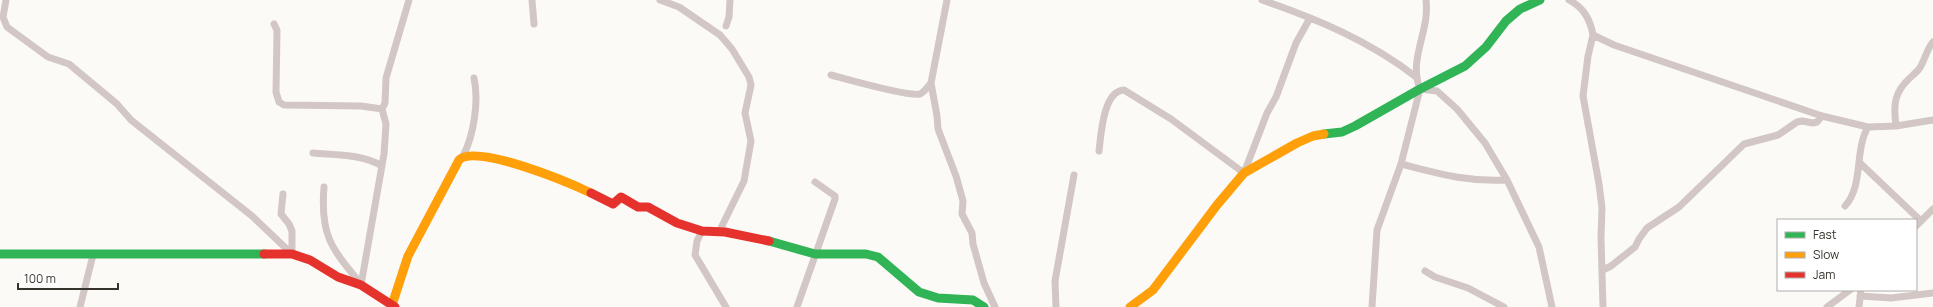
<svg xmlns="http://www.w3.org/2000/svg" width="1933" height="307" viewBox="0 0 1933 307" font-family="Manrope,sans-serif">
	<style>
		.lines { fill: none; stroke-linecap: round; stroke-linejoin: round }
		.street { stroke: #d2c7c4; stroke-width: 7 }
		.fast { stroke: #30b455; stroke-width: 9 }
		.slow { stroke: #ff9f0a; stroke-width: 9 }
		.jam { stroke: #e5322d; stroke-width: 9 }
	</style>
	<rect width="100%" height="100%" fill="#fcfaf7"/>
	<g class="lines">
		<path class="street" d="M6 0 3 17 7 27 48 57 69 64 117 104 131 120 252 216 292 254
			M532 0 534 24
			M660 0 679 7 720 35 732 49 749 77 751 85 745 113 751 141 744 181 719 232
			M947 0 931 83 937 116 938 129 956 176 963 201 962 214 972 233 973 244 984 283 995 307
			M1262 0C1317 19 1370 41 1416 77
			M1569 0C1584 8 1590 19 1593 35L1614 45 1822 116 1868 127 1896 126 1933 120
			M274 24 277 30 276 92 279 102 284 105 361 106 382 109
			M726 26 729 17 730 0
			M1593 35 1588 56 1583 96 1599 184 1602 208 1601 238 1603 307
			M831 75C846 79 909 97 920 94 925 92 928 86 931 83
			M1420 89 1437 91 1457 109 1485 143 1507 180 1539 247 1552 307
			M1896 126C1894 110 1893 96 1905 83 1909 78 1915 74 1919 69 1925 61 1926 50 1933 42
			M1099 151C1101 135 1103 91 1124 90L1171 119 1244 173 1267 113 1276 97 1296 43 1310 18
			M313 153C336 155 362 154 382 166
			M463 156C474 135 479 101 474 78
			M1859 162 1921 221
			M1401 164C1440 174 1466 182 1507 180
			M324 187C320 235 331 248 361 284
			M283 194 281 214 289 224 292 231V254
			M1845 206C1864 185 1854 151 1868 127
			M1916 226 1933 209
			M702 231 697 241 695 255 726 307
			M1603 270 1611 266 1635 247 1639 239 1647 228 1679 207 1744 144 1778 135 1797 122 1802 121 1813 123 1817 122 1822 116
			M1425 271 1435 277 1468 288 1504 307
			M361 285 384 154 386 124 382 109 385 103 386 78 409 0
			M1860 296 1891 298 1933 293
			M80 307 93 255
			M797 307 835 199V196L815 182
			M1056 307 1055 281 1074 175
			M1372 307 1377 230 1401 164 1420 89C1408 58 1430 32 1426 0
			M1827 307 1850 290
			M1859 307 1861 290"/>
		<path class="fast" d="M1324 134 1342 132 1355 126 1420 89 1465 66 1486 47 1506 21 1520 9 1540 0
			M769 241 815 254H866L878 257 919 292 938 298 973 300 984 307
			M0 254H264"/>
		<path class="slow" d="M392 305 408 256 459 160C476 143 570 183 591 193
			M1130 307 1153 290 1217 205 1244 173 1297 143 1313 136 1324 134"/>
		<path class="jam" d="M591 193 613 204 621 197 638 207H648L677 223 702 231 725 232 769 241
			M264 254H292L310 260 338 277 361 285 395 307"/>
	</g>
	<rect x="1777" y="219" width="140" height="72" fill="#ffffff" stroke="#afadab"/>
	<rect x="1785" y="232" width="20" height="6" fill="#30b455" stroke="#afadab"/>
	<text x="1813" y="239" font-size="12" fill="#36332c">Fast</text>
	<rect x="1785" y="252" width="20" height="6" fill="#ff9f0a" stroke="#afadab"/>
	<text x="1813" y="259" font-size="12" fill="#36332c">Slow</text>
	<rect x="1785" y="272" width="20" height="6" fill="#e5322d" stroke="#afadab"/>
	<text x="1813" y="279" font-size="12" fill="#36332c">Jam</text>
	<path d="M18 283v6h100v-6" fill="none" stroke="#36332c" stroke-width="2"/>
	<text x="24" y="283" font-size="12" fill="#36332c" stroke="#ffffff" stroke-width="3" paint-order="stroke">100 m</text>
</svg>
